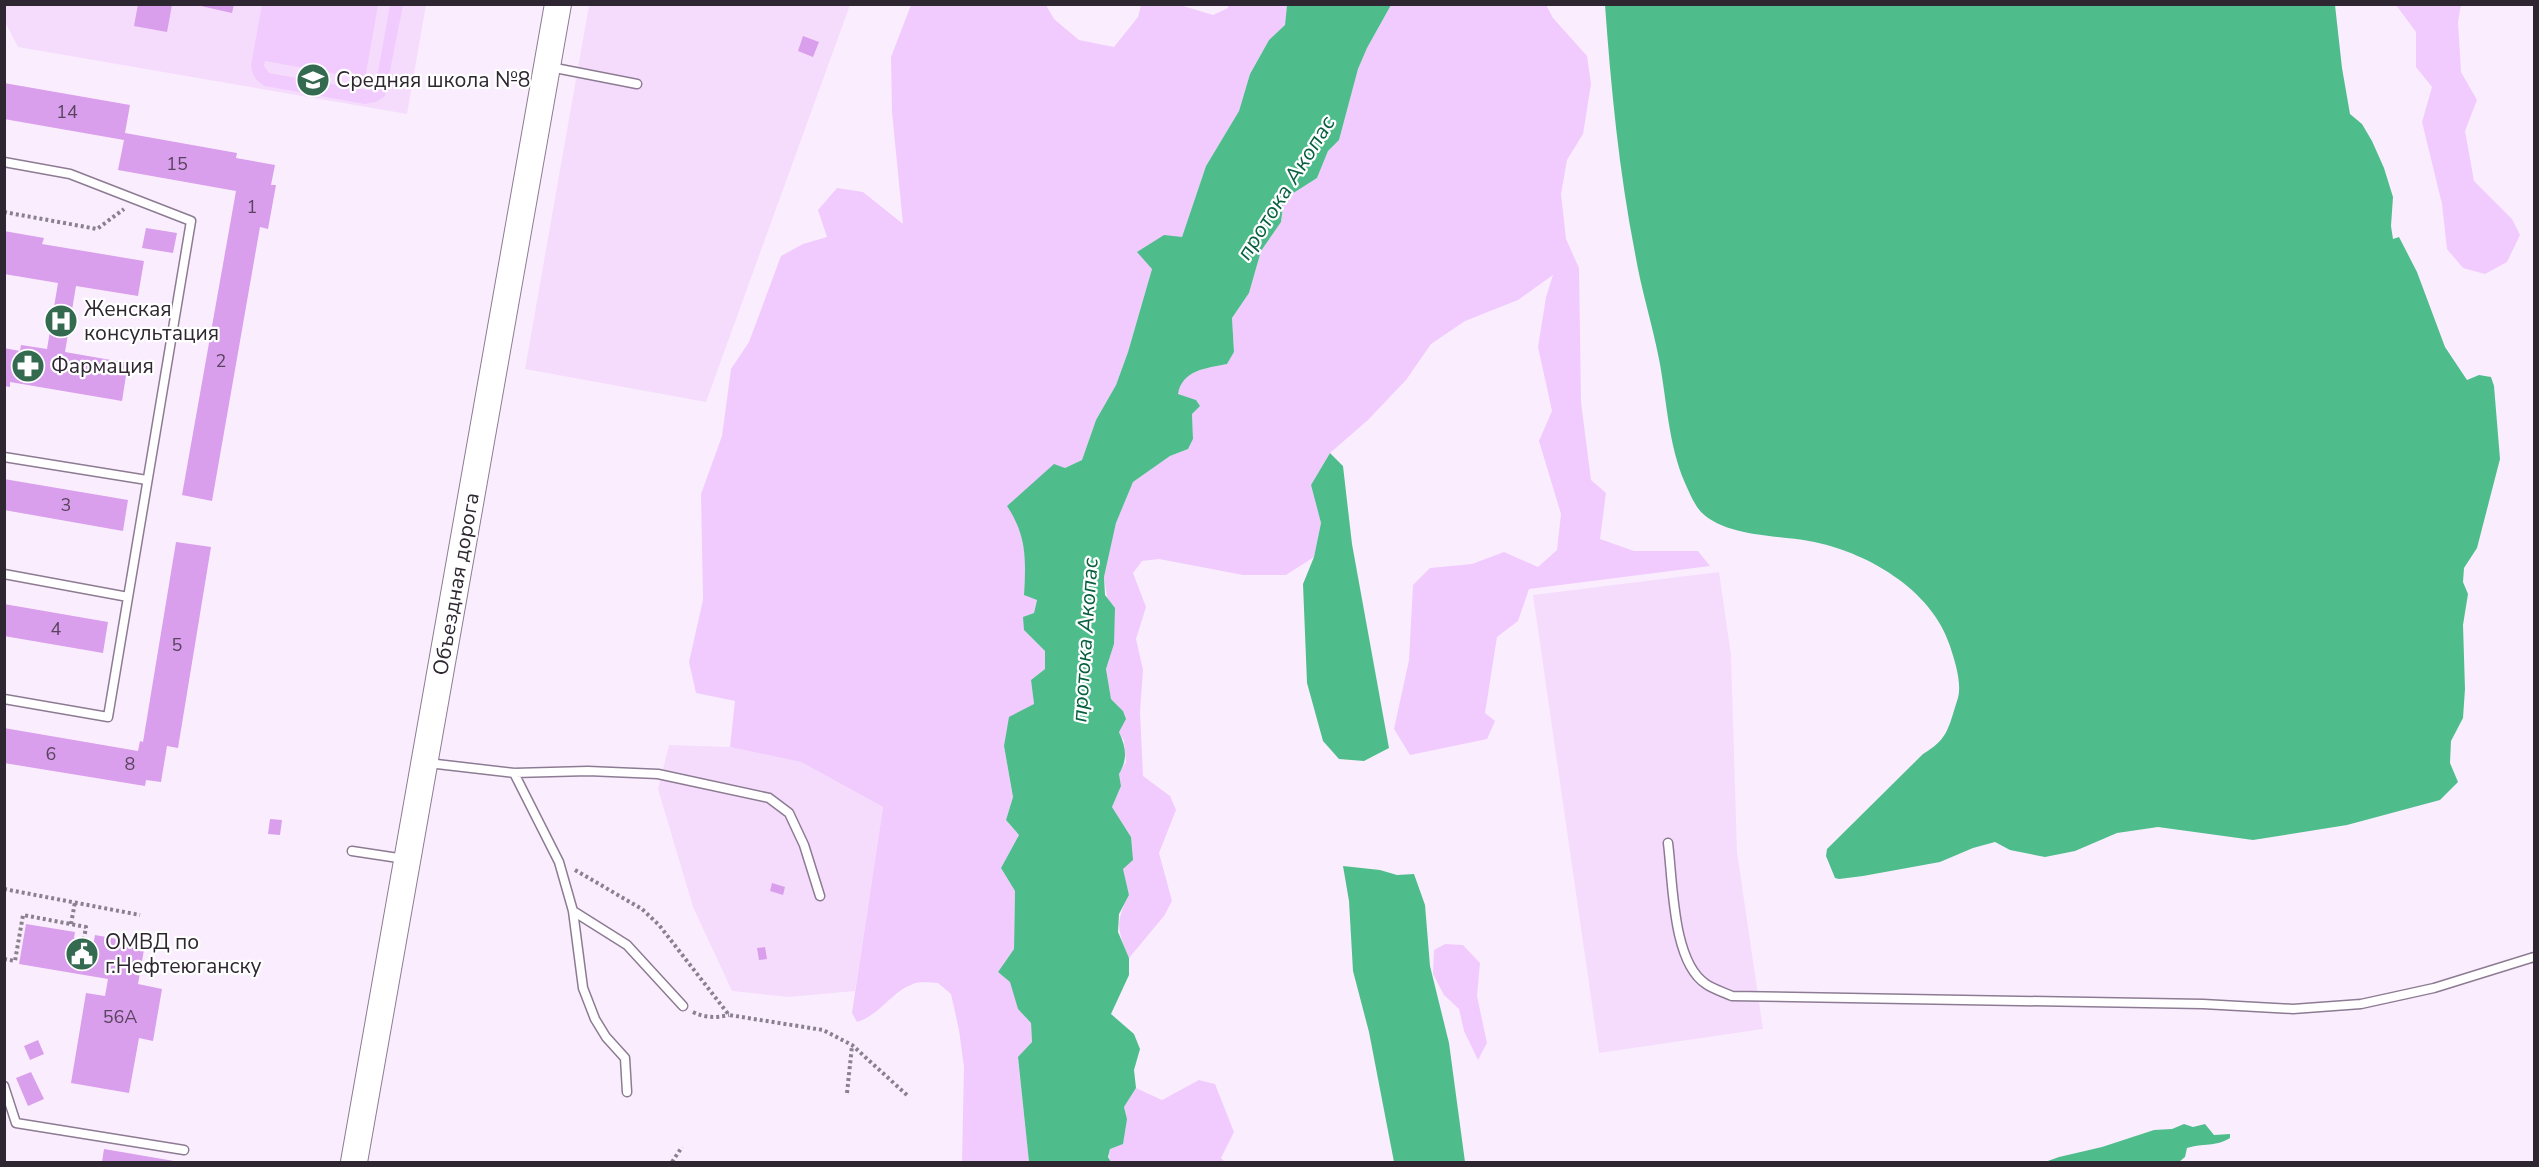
<svg xmlns="http://www.w3.org/2000/svg" width="2539" height="1167" viewBox="0 0 2539 1167" font-family="'Nunito Sans',sans-serif">
	<style>
		.built { fill: #f5dcfd }
		.green { fill: #f1cbfe }
		.water { fill: #4fbd8b }
		.building { fill: #d99eec }
		.lines { fill: none; stroke-linecap: round; stroke-linejoin: round }
		.lane-casing { stroke: #8d7b93; stroke-width: 11 }
		.primary-casing { stroke: #8d7b93; stroke-width: 28 }
		.path { stroke: #8b818e; stroke-width: 4; stroke-dasharray: 3 3; stroke-linecap: butt }
		.lane { stroke: #fff; stroke-width: 8 }
		.primary { stroke: #fff; stroke-width: 26 }
		.labels { text-anchor: middle; dominant-baseline: central; stroke-width: 4.5; stroke-linejoin: round; paint-order: stroke }
		.number-label { font-size: 18px; fill: #59445f }
		.poi-label { font-size: 21px; fill: #2e2630; stroke: #fff; text-anchor: start }
		.street-label { font-size: 21px; fill: #2e2630; stroke: #fff }
		.water-label { font-size: 22px; font-style: italic; fill: #096040; stroke: #fff }
	</style>
	<rect width="100%" height="100%" fill="#faeefe"/>
	<path class="built" d="M4 5H426L407 114 18 47 5 22Z
		M589 5H850L706 402 525 369Z
		M1719 572 1731 655 1737 852 1763 1029 1599 1053 1533 595Z
		M669 745 730 747 801 762 883 807 855 991 789 997 732 991 693 907 658 789Z"/>
	<path class="green" d="M262 5H378L365 79 265 61 264 66 269 73 365 90H372L376 83 390 5H403L385 96 376 102 365 104 265 86C256 81 252 76 251 65Z
		M911 5H1046L1054 19 1079 40 1114 47 1138 17 1141 5H1180L1213 15 1228 8V5H1287L1285 25 1269 40 1250 74 1239 111 1206 166 1182 237 1152 269 1128 352 1116 385 1096 420 1082 460 1065 468 1019 524 1026 561 1024 595 1037 599 1034 613 1024 630 1045 651V669L1031 680 1034 704 1004 746 1013 797 1006 820 1019 835 1001 868 1015 891 1014 949 998 972 1011 982 1018 1009 1031 1023 1032 1042 1018 1058 1029 1162H962L964 1067 959 1030 951 994 938 983C930 983 920 981 913 984 891 992 880 1015 857 1022L852 1013 883 807 801 762 730 747 735 701 696 693 689 662 703 600 701 494 722 436 731 369 749 342 781 256 803 244 827 237 818 210 837 188 863 192 903 224 892 112 891 57Z
		M1391 5H1546L1553 18 1587 56 1591 84 1583 134 1567 160 1561 194 1566 239 1579 268 1581 402 1591 480 1606 493 1600 539 1634 551H1698L1710 566 1529 589 1518 621 1497 637 1485 713 1495 721 1487 739 1410 755 1394 729 1409 660 1413 585 1430 568 1472 564 1504 552 1538 567 1557 550 1561 514 1539 441 1552 411 1538 347 1546 297 1553 275 1518 300 1465 321 1431 344 1406 380 1368 420 1330 453 1311 485 1321 523 1314 557 1286 575H1243L1159 559 1142 561 1133 573 1146 607 1136 639 1143 670 1140 712 1143 776 1170 796 1176 810 1159 853 1172 901 1164 916 1129 958C1117 930 1115 922 1129 895L1122 869 1131 837 1112 807 1121 786 1119 774 1126 762 1124 741 1119 732 1123 711 1111 699 1106 669 1114 644 1104 577 1116 523 1133 482 1170 456 1188 449 1193 439 1192 414 1196 400 1177 394C1183 370 1206 368 1227 364L1234 352 1232 318 1249 293 1261 251 1281 222 1284 199 1317 178 1328 151 1339 140 1358 69 1367 48Z
		M2396 5H2461L2458 22 2461 72 2477 100 2465 131 2474 181 2512 219 2520 235 2507 262 2485 274 2463 268 2447 249 2442 204 2422 122 2432 87 2416 67V32Z
		M1445 944 1463 945 1480 963 1477 996 1487 1043 1478 1060 1464 1031 1459 1009 1444 995 1433 974 1434 950Z
		M1199 1080 1215 1084 1234 1132 1221 1158 1225 1162H1111C1104 1150 1120 1131 1127 1119L1124 1107 1136 1088 1162 1100Z"/>
	<path class="water" d="M1287 5H1391L1367 48 1358 69 1339 140 1328 151 1317 178 1284 199 1281 222 1261 251 1249 293 1232 318 1234 352 1227 364C1207 368 1182 370 1178 394L1196 400 1200 406 1192 414 1193 439 1188 449 1170 456 1133 482 1116 523 1104 577 1105 595 1115 608 1114 644 1106 669 1111 699 1123 711 1126 719 1119 732C1126 747 1128 759 1119 774L1121 786 1112 807 1131 837 1133 860 1123 869 1129 895 1119 914 1118 932 1129 958V975L1111 1014 1134 1034 1140 1049 1134 1070 1136 1088 1124 1107 1127 1119 1123 1144 1110 1149 1108 1157 1111 1162H1029L1018 1057 1032 1042 1031 1023 1018 1009 1010 982 998 972 1014 949 1015 891 1001 868 1019 835 1006 820 1013 797 1004 746 1009 717 1034 704 1031 680 1045 669V651L1024 630 1023 617 1034 613 1037 600 1024 595C1026 561 1027 536 1007 506L1054 464 1065 468 1082 460 1096 420 1116 385 1128 352 1152 269 1137 252 1164 235 1182 237 1206 166 1239 111 1250 74 1269 40 1285 25Z
		M1605 5H2335L2342 68 2350 114 2362 124 2372 141 2384 168 2393 197 2391 226 2393 239 2399 237 2417 272 2445 347 2467 380 2479 375 2491 377 2494 386 2500 459 2477 548 2464 568 2463 582 2468 594 2463 625 2465 689 2463 718 2451 741 2450 763 2458 782 2440 800 2347 825 2253 840 2158 827 2117 833 2075 851 2045 857 2010 850 1995 842 1973 848 1940 862 1863 876 1839 879 1835 878 1826 856 1827 849 1923 754C1948 739 1948 729 1957 701 1963 685 1955 662 1950 646 1932 589 1865 551 1809 541 1777 535 1726 537 1701 512 1694 504 1689 492 1685 483 1668 443 1667 401 1659 359 1652 323 1641 289 1635 253 1619 171 1611 88 1605 5Z
		M1330 453 1343 466 1352 544 1389 748 1364 761 1339 759 1323 741 1307 683 1303 584 1314 557 1321 523 1311 485Z
		M1343 866 1380 870 1397 875 1414 874 1425 905 1430 966 1449 1043 1465 1162H1394L1369 1032 1353 971 1349 901Z
		M2184 1124 2193 1127 2205 1124 2214 1135 2230 1134V1138C2216 1147 2203 1143 2187 1148L2185 1157 2179 1162H2045L2059 1157 2102 1147 2154 1130 2172 1129Z"/>
	<path class="building" d="M138 4 172 5 167 32 134 26Z
		M192 4H234L232 13Z
		M803 36 819 42 813 57 798 51Z
		M4 83 130 105 125 133 237 153 236 158 275 165 271 185H276L268 229 260 227 212 501 182 495 236 191 118 170 124 140 4 119Z
		M146 228 177 233 173 253 142 248Z
		M4 231 44 238 42 244 144 261 138 296 76 286 65 352 128 363 122 401 10 382V387L4 386V348L20 351 21 345 47 349 58 283 4 274Z
		M4 479 128 500 123 531 4 510Z
		M176 542 211 547 178 748 167 746 161 782 146 780 145 786 4 763V728L138 751 140 741 143 742Z
		M4 604 108 622 103 653 4 636Z
		M270 819 282 820 280 835 268 834Z
		M772 883 785 887 783 895 770 891Z
		M26 924 75 932 74 938 94 941 95 935 145 944 138 984 162 989 153 1041 139 1038 129 1093 71 1083 86 993 105 996 108 979 19 964Z
		M765 947 767 959 759 960 757 948Z
		M38 1040 44 1054 30 1060 24 1046Z
		M31 1072 44 1099 28 1106 16 1078Z
		M104 1149 174 1161V1162H102Z"/>
	<g class="lines">
		<defs>
			<path id="lane" d="M550 67 637 84
				M4 162 70 174 191 221 108 717 4 699
				M4 457 147 480
				M4 574 128 597
				M428 763 514 773 588 771 658 774 769 798 789 813 804 845 820 896
				M514 773 559 862 573 911 583 988 595 1019 606 1037 625 1058 627 1092
				M1668 843C1673 881 1672 962 1706 984 1713 989 1723 992 1732 996L2203 1004 2293 1009 2361 1004 2434 988 2534 957
				M352 851 405 859
				M573 911 627 945 683 1006
				M4 1086 16 1123 184 1150"/>
			<path id="primary" d="M354 1162 558 4"/>
		</defs>
		<use href="#lane" class="lane-casing"/>
		<use href="#primary" class="primary-casing"/>
		<path class="path" d="M4 212 97 229 124 209
			M575 870 642 909 659 925 729 1015 823 1030 852 1045 908 1096
			M4 889 140 915
			M71 924 75 902
			M4 959 15 961 23 915 86 927 84 939
			M693 1012C705 1018 716 1018 729 1015
			M847 1093 852 1046
			M672 1162 682 1147"/>
		<use href="#lane" class="lane"/>
		<use href="#primary" class="primary"/>
	</g>
	<defs>
		<symbol id="school-disc" viewBox="-11 -11 22 22"><circle r="9.5" fill="#346a50" stroke="#fff"/><path d="M0-5L7-2L0 1L-7-2ZM-4 1L0 2.5L4 1V4Q0 6-4 4Z" fill="#fff"/></symbol>
		<symbol id="hospital-disc" viewBox="-11 -11 22 22"><circle r="9.5" fill="#346a50" stroke="#fff"/><path d="M-5-5h3v3.5h4V-5h3V5h-3V1.5h-4V5h-3Z" fill="#fff"/></symbol>
		<symbol id="pharmacy-disc" viewBox="-11 -11 22 22"><circle r="9.5" fill="#346a50" stroke="#fff"/><path d="M-2-6h4v4h4v4h-4v4h-4v-4h-4v-4h4Z" fill="#fff"/></symbol>
		<symbol id="civic-disc" viewBox="-11 -11 22 22"><circle r="9.5" fill="#346a50" stroke="#fff"/><path d="M-.6-6.5H3V-4.5H.6V-3L4-1V1h2V6H-6V1h2V-1L-.6-3ZM-1.2 2.5V6h2.4V2.5Z" fill="#fff"/></symbol>
	</defs>
	<g fill-rule="evenodd">
		<use href="#school-disc" x="294" y="61" width="38" height="38"/>
		<use href="#hospital-disc" x="42" y="302" width="38" height="38"/>
		<use href="#pharmacy-disc" x="9" y="347" width="38" height="38"/>
		<use href="#civic-disc" x="63" y="935" width="38" height="38"/>
	</g>
	<g class="labels">
		<g class="number-label">
			<text x="67" y="112">14</text>
			<text x="177" y="164">15</text>
			<text x="252" y="207">1</text>
			<text x="221" y="361">2</text>
			<text x="66" y="505">3</text>
			<text x="56" y="629">4</text>
			<text x="177" y="645">5</text>
			<text x="51" y="754">6</text>
			<text x="130" y="764">8</text>
			<text x="120" y="1017">56А</text>
		</g>
		<g class="poi-label">
			<text x="336" y="80">Средняя школа №8</text>
			<text x="84" y="309">Женская<tspan x="84" dy="24">консультация</tspan></text>
			<text x="51" y="366">Фармация</text>
			<text x="105" y="942">ОМВД по<tspan x="105" dy="24">г.Нефтеюганску</tspan></text>
		</g>
		<g class="street-label">
			<text transform="translate(456 584) rotate(-80)">Объездная дорога</text>
		</g>
		<g class="water-label">
			<text transform="translate(1286 188) rotate(-58)">протока Акопас</text>
			<text transform="translate(1085 640) rotate(-86)">протока Акопас</text>
		</g>
	</g>
	<rect width="2539" height="1167" fill="none" stroke="#2e2630" stroke-width="12"/>
</svg>
